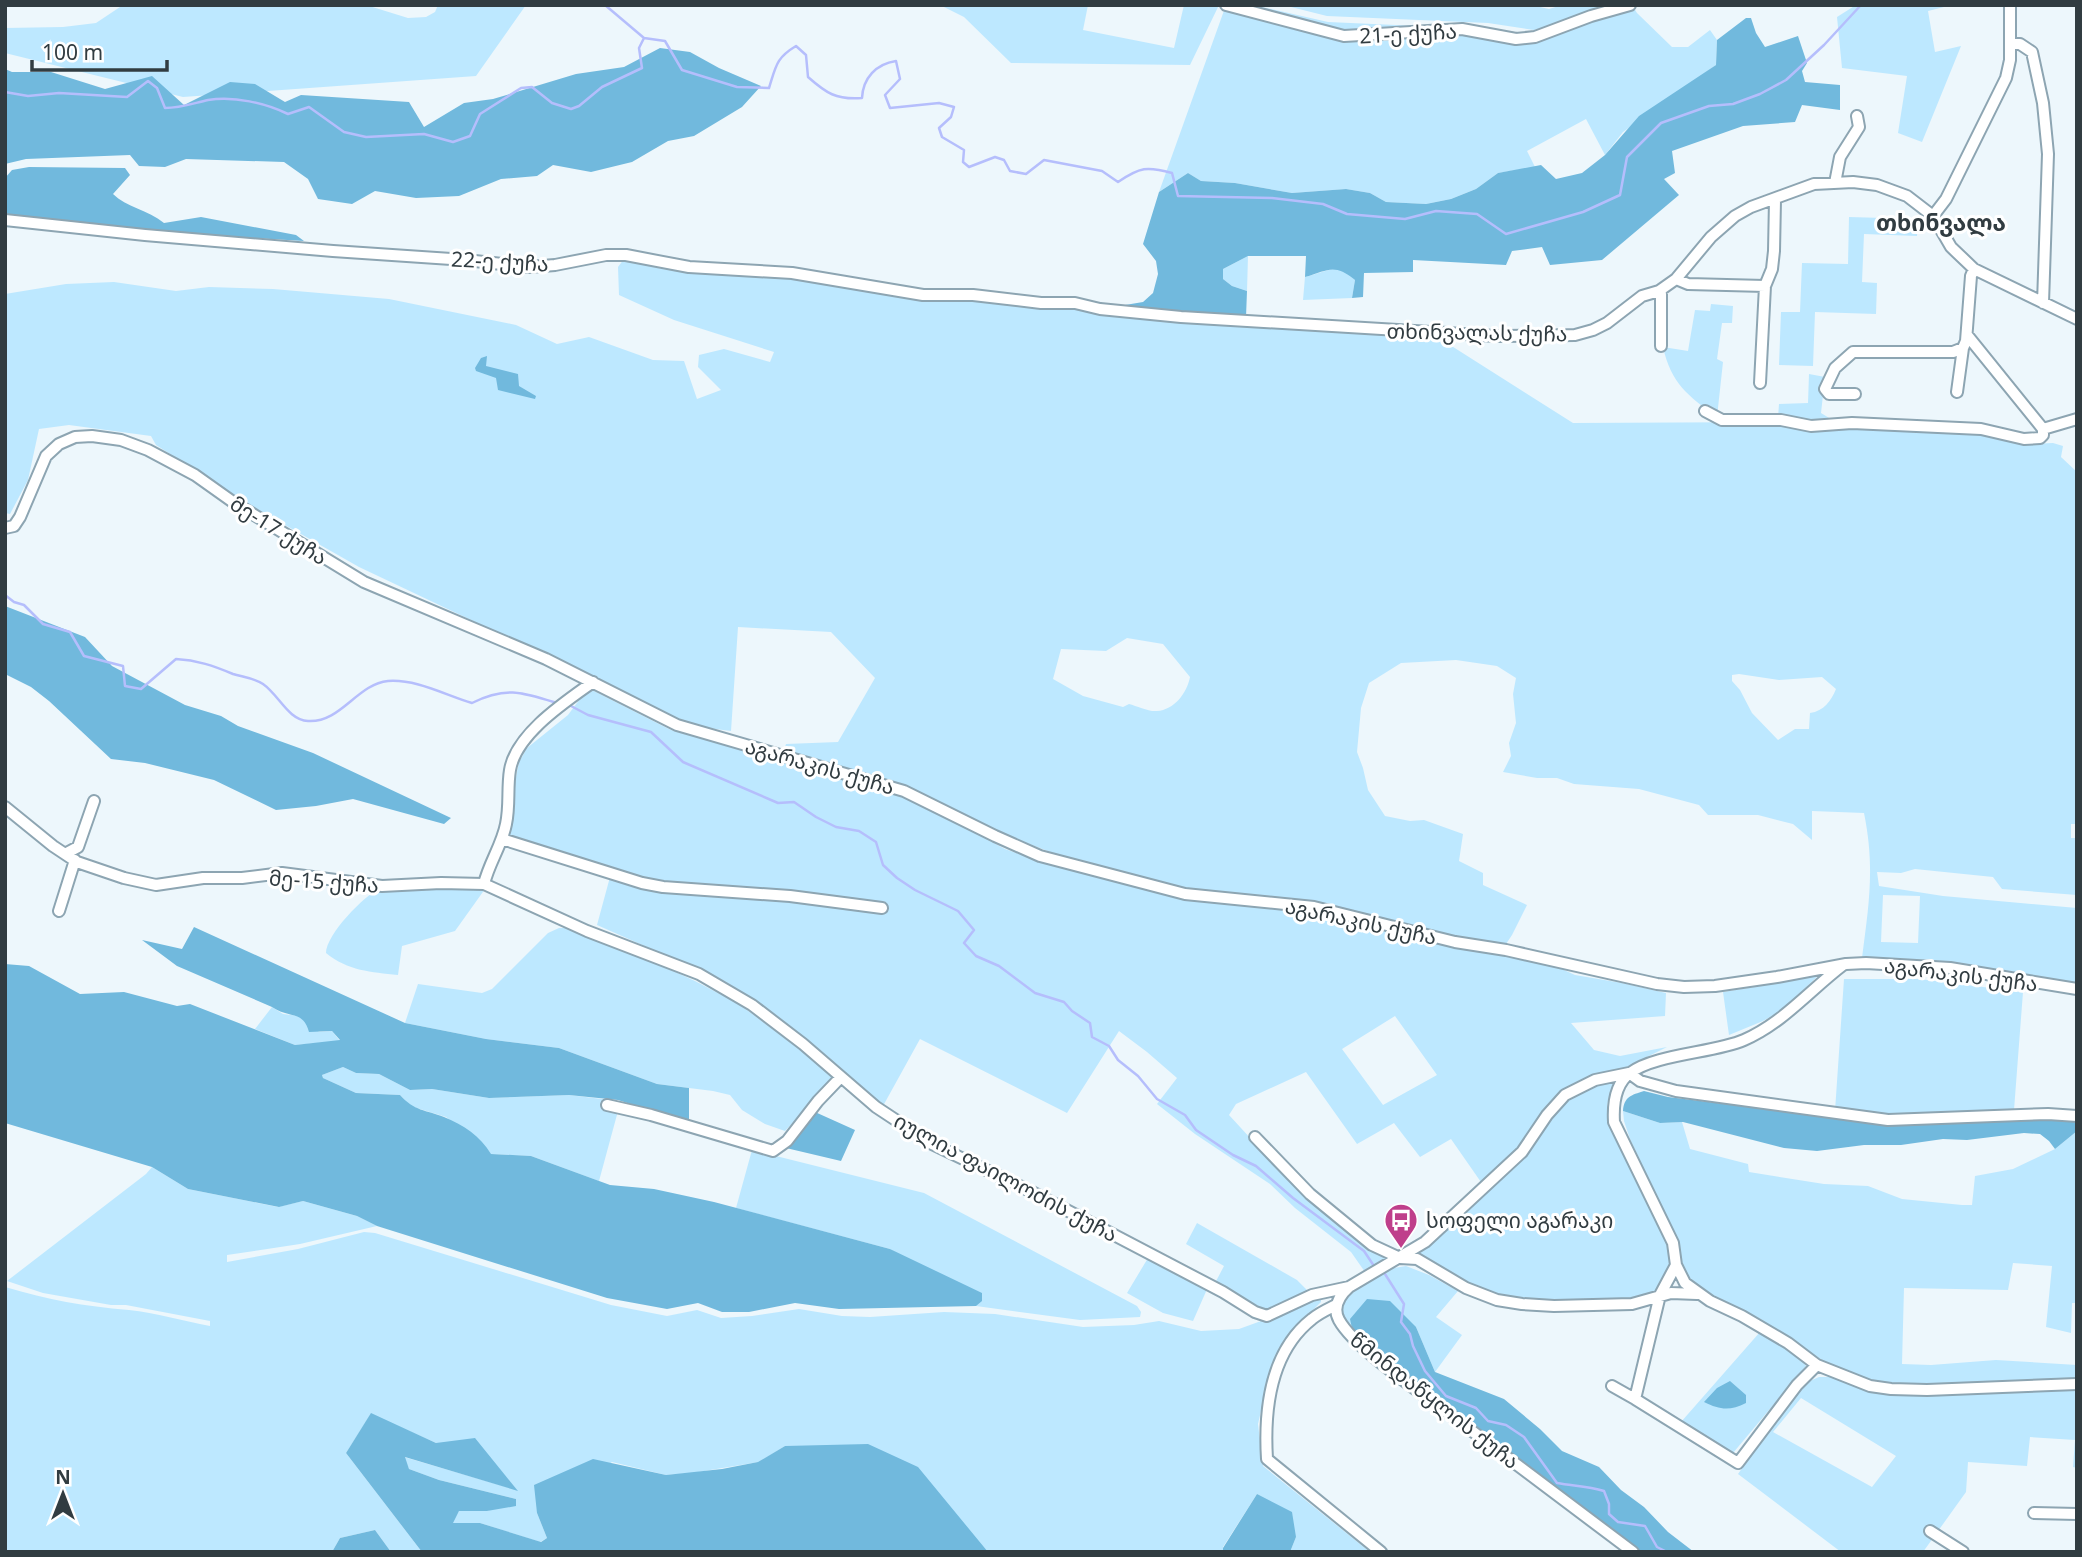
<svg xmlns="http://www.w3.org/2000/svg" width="2082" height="1557" viewBox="0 0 2082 1557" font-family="'Noto Sans','Noto Sans Georgian',sans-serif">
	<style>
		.green { fill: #bde8ff; fill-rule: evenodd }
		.forest { fill: #71b9dd }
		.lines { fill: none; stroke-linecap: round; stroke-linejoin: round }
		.stream { stroke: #b5befc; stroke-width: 2.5 }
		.street-casing { stroke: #8da5b2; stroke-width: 14 }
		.street { stroke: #fff; stroke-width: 10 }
		.labels { text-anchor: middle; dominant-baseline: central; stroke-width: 6; stroke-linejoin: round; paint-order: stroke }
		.street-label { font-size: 21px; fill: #313c41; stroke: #fff }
		.poi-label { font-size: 21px; fill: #313c41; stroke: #fff; text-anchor: start }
		.neighbourhood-label { font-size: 23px; font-weight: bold; fill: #313c41; stroke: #fff }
	</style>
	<rect width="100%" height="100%" fill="#edf7fc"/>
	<path class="green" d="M123 5H366L408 18 426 17 435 12 438 5H526L476 76 183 97 5 53V28L63 27 96 23Z
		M940 5H1088L1083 30 1174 48 1184 5H1219L1190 65 1011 63 964 17Z
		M1226 5H1253L1328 22 1486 29 1535 36 1568 21 1534 30 1488 23 1327 16 1283 5H1531L1549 9 1562 5H1632L1637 13 1672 47H1688L1710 30 1717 40 1716 65 1623 132 1605 155 1586 119 1527 151 1535 167 1498 173 1476 189 1451 199 1426 204 1386 202 1370 193 1346 189 1292 193 1235 183 1201 181 1188 173 1159 192Z
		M1856 5H1952L1928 11 1935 52 1961 46 1922 142 1898 133 1907 76 1842 68 1837 17Z
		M1849 217 1918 219 1917 236 1864 234 1862 282 1877 283 1876 314 1815 312 1813 366 1779 365 1781 312H1800L1802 263 1848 264Z
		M1248 256 1247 291 1232 286 1223 279V269Z
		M624 259 662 269 806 280 920 301 1001 302 1069 307 1095 313 1178 322 1267 326 1439 338 1573 423 1780 422 1982 431 2030 444 2053 443 2063 446 2061 457 2077 472V824H2071V838H2077V895L2002 889 1993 877 1915 869 1901 873 1877 872 1879 886 1943 896 2077 908V985L1930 960 1862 958C1869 904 1875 867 1864 813L1812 811V840L1793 824 1758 815H1708L1699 805 1639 789 1574 784 1557 778H1537L1503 772 1511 756 1509 743 1516 723 1513 694 1516 678 1497 666 1456 660 1401 663 1369 683 1361 708 1357 752 1363 768 1368 790 1385 816 1410 821 1424 820 1463 834 1459 861 1483 873V885L1527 905 1512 935 1504 947 1231 894 1161 885 1114 869 1074 861 976 824 908 788 818 759 783 753 786 744 838 742 875 678 831 632 738 627 731 731 684 725 570 667 359 567 248 504 156 445 151 436 69 425 39 429 28 480 10 514 5 513V294L66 284 114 282 176 291 209 287 273 289 389 299 516 325 557 344 589 337 653 360 684 361 697 399 721 390 698 367 699 355 724 349 770 362 774 352 674 320 619 295 618 267ZM1127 638 1163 644 1190 677C1187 693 1174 710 1157 711 1149 712 1137 706 1129 704L1123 707 1083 696 1053 679 1061 649 1106 651ZM1739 674 1779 680 1822 677 1836 689C1831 701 1824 711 1810 713L1809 729H1795L1778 740 1752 713 1740 690 1732 681V675ZM1883 895 1920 896 1918 943 1881 942Z
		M1332 269H1342L1355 280 1352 298 1303 300 1305 277Z
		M1711 304 1733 306 1732 323H1722L1717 359 1723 362 1717 417C1688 396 1671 383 1663 347L1688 351 1695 310 1710 311Z
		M1809 374 1825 377 1821 413 1834 421 1829 424 1778 418 1779 404 1808 403Z
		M588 688 671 730 904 794 1005 849 1048 864 1183 899 1284 908 1365 924 1450 946 1532 960 1553 965 1575 975 1622 983 1666 993 1665 1016 1571 1023 1594 1050 1620 1056 1667 1047 1623 1069 1564 1090 1553 1100 1526 1144 1483 1185 1451 1139 1420 1157 1394 1123 1357 1144 1306 1072 1236 1104 1229 1115 1252 1140 1388 1259 1365 1272 1351 1252 1295 1208 1270 1184 1195 1134 1157 1104 1177 1078 1147 1052 1119 1031 1067 1113 920 1039 883 1106 835 1063 760 1005 726 982 597 925 610 877 502 846 519 762 527 748 568 715ZM1395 1016 1437 1075 1383 1105 1342 1049Z
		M452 887 485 889 455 931 402 946 398 975C371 972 348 971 326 953 326 935 364 895 381 888 390 885 439 887 452 887Z
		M559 928H571L632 952 695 981 739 1004 826 1069 832 1076 831 1083 785 1131 765 1124 742 1110 730 1095 713 1091 657 1084 559 1048 486 1039 405 1023 418 984 482 993 492 989 548 933Z
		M1811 973 1820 974 1781 1011 1763 1021 1729 1035 1723 992 1760 986Z
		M1844 979H1919L2023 992 2014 1110 1909 1116 1835 1111Z
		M272 1007 283 1014 300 1016 319 1032 332 1031 340 1041 295 1045 255 1029Z
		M343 1067 356 1073 379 1074 410 1090 432 1089 489 1098 569 1095 618 1101V1111L599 1181 531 1156 490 1154 446 1117 410 1106 400 1095 356 1093 323 1078 322 1075Z
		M1621 1077C1608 1092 1605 1104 1609 1123L1668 1241C1669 1246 1671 1252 1672 1258 1673 1273 1657 1293 1644 1299L1536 1302 1486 1293 1424 1258 1419 1252 1499 1180 1549 1117 1570 1096Z
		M1623 1111 1660 1123 1682 1122 1690 1149 1748 1164 1749 1172 1824 1184 1868 1186 1902 1199 1962 1205H1972L1975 1176 2013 1169 2055 1149 2077 1131V1303H2072L2071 1333 2046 1327 2052 1266 2013 1263 2008 1290 1904 1288 1902 1364 1931 1365 1996 1360 2077 1365V1380L1894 1384 1872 1380 1825 1362 1760 1319 1702 1291 1691 1281 1684 1272 1678 1242 1630 1139 1624 1121Z
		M752 1150 924 1193 1137 1306 1141 1312 1140 1317 1080 1320 976 1306 977 1304 890 1249 736 1208Z
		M152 1167 188 1189 278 1207 303 1201 357 1216 377 1226 300 1244 227 1255V1262L298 1249 364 1232 375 1233 611 1305 667 1316 697 1310 721 1318 752 1316 799 1309 842 1316 870 1317 944 1312 995 1314 1083 1327 1134 1325 1159 1321 1201 1331 1239 1329 1261 1321 1309 1299 1321 1298V1302L1292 1331 1271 1367 1258 1424 1263 1466 1370 1552H1290L1296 1537 1257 1494 1223 1547V1552H988L978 1543 785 1446 759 1462 692 1473 666 1475 612 1462 537 1513 547 1538 540 1542 480 1523H452L459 1511H487L516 1499 439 1480 409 1469 404 1457 517 1490 496 1465 436 1443 371 1414 346 1453 422 1552H391L375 1530 340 1538 332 1552H5V1287C49 1300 83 1306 129 1310 156 1313 183 1321 210 1326V1321L126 1305H111L43 1293 7 1281 146 1174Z
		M1197 1223 1297 1280 1307 1290 1304 1296 1269 1311 1258 1309 1214 1285 1224 1266 1186 1244Z
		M1148 1258 1208 1287 1193 1321 1163 1313 1127 1293Z
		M1406 1266 1429 1275 1458 1291 1436 1317 1462 1335 1435 1372 1416 1327 1353 1333 1339 1314 1335 1301 1388 1269Z
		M1760 1332 1803 1359 1806 1366 1733 1453 1681 1422Z
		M1819 1377H1834L1892 1395 2077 1387V1468L2073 1467 2075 1440 2030 1437 2027 1466 1968 1462 1966 1492 1923 1552H1841L1738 1474 1801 1385ZM1801 1398 1896 1456 1872 1487 1773 1432Z"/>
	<path class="forest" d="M1746 18H1751L1756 33 1765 47 1798 36 1807 63 1802 71 1805 82 1840 85V110L1802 105 1795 122 1743 126 1672 151 1675 173 1664 179 1679 195 1602 260 1550 265 1542 247 1512 251 1506 265 1413 260V272L1364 273 1363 297 1352 298 1355 280C1334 263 1329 270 1305 277L1306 256H1248L1223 269V279L1232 286 1247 291 1246 317 1113 307 1143 302 1153 293 1158 274 1156 261 1143 244 1159 192 1188 173 1201 181 1235 183 1292 193 1346 189 1370 193 1386 202 1426 204 1451 199 1476 189 1498 173 1541 165 1556 179 1582 173 1605 155 1639 116 1716 65 1717 40Z
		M660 48 690 52 719 68 761 86 742 107 694 136 668 141 632 162 591 172 553 165 537 176 501 179 459 196 416 198 375 191 352 204 318 199 308 179 284 162 186 159 165 167 139 166 130 155 26 159 5 164V69L12 72H51L105 89 152 76 184 105 230 82 255 84 285 102 301 95 409 102 424 127 464 103 493 99 576 74 624 67Z
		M29 167 125 168 130 175 113 194C126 207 148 210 164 223L201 217 296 235 304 241 135 231 5 216V178L12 170Z
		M487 356 486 366 518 374 519 386 536 396 535 399 498 390 496 378 476 371 475 368 481 358Z
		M5 606 85 637 112 666 185 705 221 716 238 726 313 753 451 818 444 824 353 799 316 806 276 810 214 780 145 763 111 759 49 701 31 687 5 674Z
		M194 927 405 1023 486 1039 559 1048 657 1084 689 1088V1123L618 1100 569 1095 489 1098 432 1089 410 1090 379 1074 356 1073 343 1067 322 1075 323 1078 356 1093 400 1095C414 1111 426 1110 444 1117 464 1125 480 1136 491 1154L531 1156 610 1185 654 1189 714 1202 890 1249 982 1293V1301L976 1306 839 1309 795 1303 749 1312H722L698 1303 667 1309 607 1298 377 1226 357 1216 303 1201 279 1207 188 1189 152 1167 5 1123V964L29 966 80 994 124 992 177 1006 190 1004 295 1045 340 1040 332 1031 309 1032C303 1010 290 1019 272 1007L177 966 142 940 182 949Z
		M1644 1091 1668 1097 1862 1121 2028 1118 2077 1120V1131L2055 1149 2049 1141 2040 1134 2024 1133 1967 1140 1943 1139 1901 1145H1864L1817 1151 1784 1148 1683 1122 1660 1123 1623 1111C1624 1097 1631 1095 1644 1091Z
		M815 1112 855 1130 841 1161 786 1148Z
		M1367 1299 1390 1301 1416 1327 1435 1372 1504 1399 1540 1429 1562 1451 1599 1467 1621 1490 1644 1507 1668 1532 1694 1552H1637L1411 1381 1353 1333 1350 1319Z
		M1730 1381 1746 1395V1403C1730 1411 1720 1410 1704 1402L1717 1388Z
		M371 1413 436 1443 475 1438 518 1491 405 1457 409 1469 439 1480 516 1499V1506L487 1511H459L453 1523H480L541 1542 547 1538 537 1513 534 1485 593 1459 666 1475 722 1469 758 1462 785 1446 868 1444 918 1467 988 1552H422L346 1453Z
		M1257 1494 1292 1512 1296 1537 1290 1552H1223V1548Z
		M375 1530 391 1552H332L340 1538Z"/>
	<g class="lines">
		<path class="stream" d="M605 5 644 38
			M5 92 28 96 59 93 127 97 148 81 157 88 165 108C181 108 194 103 208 100 235 96 265 103 288 114L309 107 344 132 366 137 424 134 453 142 470 136 480 114 521 88 532 87 552 103 571 109 579 106 602 87 642 68 639 48 644 38 665 41 682 70 737 87 769 88C776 66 776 58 796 46L806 55 808 77C826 93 836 100 862 98 863 78 876 64 896 61L900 79 885 95 890 108 939 103 954 107 951 117 939 128 942 137 964 150 963 162 969 167 995 157 1004 160 1010 171 1026 174 1044 160 1102 171 1118 182C1140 167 1147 166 1172 173L1178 196 1272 198 1323 204 1347 214 1405 219 1436 211 1477 214 1506 234 1583 212 1620 195 1627 157 1661 123 1709 106 1733 104 1760 94 1786 80 1824 45 1861 5
			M5 595 14 602 24 605 43 624 70 632 84 656 123 666 125 686 141 689 176 659C197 660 214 666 233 674 243 677 254 678 263 684 279 695 288 720 308 721 341 723 357 684 388 681 417 679 445 695 472 703 505 686 522 692 557 703
			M571 706 588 715 651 732 683 762 778 803 794 802 816 817 836 827 859 831 876 842 883 865 897 878 915 890 958 911 974 930 964 943 976 956 999 966 1035 993 1064 1002 1072 1011 1090 1023 1092 1037 1109 1046 1118 1060 1138 1076 1157 1099 1185 1115 1196 1130 1233 1155 1256 1166 1293 1198 1364 1251 1374 1266
			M1385 1274 1404 1304 1401 1322 1410 1334 1413 1346 1425 1371 1446 1396 1476 1408 1488 1421 1506 1425 1524 1437 1557 1483C1574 1486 1588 1486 1604 1491L1609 1504V1514L1618 1522 1645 1526 1657 1547 1667 1552"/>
		<defs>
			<path id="street" d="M1226 5 1344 36 1462 29 1516 39 1535 37 1591 16 1630 5
				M2011 44H2020L2032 52 2043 103 2048 154 2043 303
				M1835 183 1840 157 1859 127 1857 116
				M1933 216 1946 199 2006 78 2010 60V5
				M5 220 145 235 333 251 466 260 529 267 555 265 606 255H626L689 267 792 273 923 295H973L1041 303H1075L1100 309 1181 317 1497 336 1575 335 1593 330 1607 323 1642 296 1659 291 1676 279 1711 237 1735 216 1751 207 1814 184 1853 182 1877 185 1907 196 1933 216 1951 247 1974 269 2077 319
				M1676 279 1688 284 1765 286
				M1659 291 1661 294V346
				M1967 335 2043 429
				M1760 383 1765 286 1772 269 1774 251 1775 200
				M1957 392 1963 348
				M1855 394H1829L1825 389 1835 368 1853 352H1953L1963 348 1966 341 1971 276 1974 269
				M1705 411 1722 420H1781L1811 426 1852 423 1981 429 2024 439 2040 438 2043 435V429
				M2043 429 2077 419
				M5 528 14 526 20 517 46 456 59 444 75 437 92 436 121 440 148 450 195 475 233 502 364 582 546 659 677 725 904 791 995 836 1040 856 1185 894 1314 907 1455 942 1506 950 1657 984 1684 987 1715 986 1777 977 1846 964 1866 963 1950 968 2077 989
				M5 807 53 846 77 862 124 878 156 885 203 878H242L282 873 382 886 441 883 484 884 587 931 699 974 752 1005 803 1044 876 1107 932 1144 1032 1192 1223 1292 1255 1312 1267 1316 1312 1295 1349 1287
				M502 839 642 883 663 887 790 896 882 908
				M65 854 78 847 94 801
				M484 884C489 863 502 845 506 824 510 806 507 788 510 770 516 734 565 702 593 682
				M59 911 75 860
				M1843 965C1810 990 1783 1023 1744 1040 1714 1053 1655 1054 1630 1073 1615 1084 1613 1105 1614 1122L1673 1243 1676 1265 1685 1283 1710 1301 1742 1316 1788 1343 1817 1365 1870 1386 1891 1389 1927 1390 2077 1384
				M607 1105 651 1115 773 1151 787 1141 818 1101 840 1078
				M1255 1137 1310 1194 1372 1245 1400 1258 1417 1259 1466 1288 1497 1300 1522 1304 1554 1306 1632 1304 1671 1293 1697 1294
				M1676 1265 1660 1295 1635 1399 1738 1463 1797 1385 1817 1365
				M1336 1305C1328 1309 1319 1313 1312 1319 1270 1352 1264 1410 1267 1459L1381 1552
				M1612 1386 1635 1399
				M2034 1513 2077 1514
				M1930 1531 1963 1552
				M1633 1552C1568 1503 1504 1455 1440 1407 1413 1387 1354 1347 1339 1320 1332 1307 1339 1296 1349 1287L1425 1242 1522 1152 1547 1115 1565 1095 1595 1080 1629 1073 1640 1081 1676 1091 1888 1120 2048 1114 2077 1116"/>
		</defs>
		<use href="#street" class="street-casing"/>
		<use href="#street" class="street"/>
	</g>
	<defs>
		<symbol id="bus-pin" viewBox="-11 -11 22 30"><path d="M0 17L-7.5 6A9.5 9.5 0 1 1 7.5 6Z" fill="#bf3f8b" stroke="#fff"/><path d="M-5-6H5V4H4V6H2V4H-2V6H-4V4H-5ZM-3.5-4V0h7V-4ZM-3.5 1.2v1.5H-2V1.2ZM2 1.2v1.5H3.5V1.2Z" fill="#fff"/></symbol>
	</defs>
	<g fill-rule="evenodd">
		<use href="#bus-pin" x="1382" y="1201" width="38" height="52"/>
	</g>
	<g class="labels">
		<g class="street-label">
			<text transform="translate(1408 33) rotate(-3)">21-ე ქუჩა</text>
			<text transform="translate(500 261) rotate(3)">22-ე ქუჩა</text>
			<text transform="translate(1477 332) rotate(1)">თხინვალას ქუჩა</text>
			<text transform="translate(279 530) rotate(32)">მე-17 ქუჩა</text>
			<text transform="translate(820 766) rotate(16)">აგარაკის ქუჩა</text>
			<text transform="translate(324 881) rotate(4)">მე-15 ქუჩა</text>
			<text transform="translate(1361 921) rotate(12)">აგარაკის ქუჩა</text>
			<text transform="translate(1961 974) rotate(7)">აგარაკის ქუჩა</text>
			<text transform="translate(1006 1177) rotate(28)">იულია ფაილოძის ქუჩა</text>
			<text transform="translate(1435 1400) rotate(38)">წმინდაწყლის ქუჩა</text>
		</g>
		<g class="poi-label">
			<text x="1426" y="1220">სოფელი აგარაკი</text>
		</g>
		<g class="neighbourhood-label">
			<text x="1941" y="222">თხინვალა</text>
		</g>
	</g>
	<rect width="2082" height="1557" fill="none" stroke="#313c41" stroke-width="14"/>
	<g transform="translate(63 1494)" stroke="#ffffff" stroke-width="5" paint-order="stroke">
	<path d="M0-5L12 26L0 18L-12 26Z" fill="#313c41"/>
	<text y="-10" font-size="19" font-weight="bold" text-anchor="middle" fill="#313c41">N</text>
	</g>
	<path d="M32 60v10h135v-10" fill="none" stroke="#313c41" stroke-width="3.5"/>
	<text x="42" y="60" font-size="21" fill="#313c41" stroke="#ffffff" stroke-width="5" paint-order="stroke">100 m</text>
</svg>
